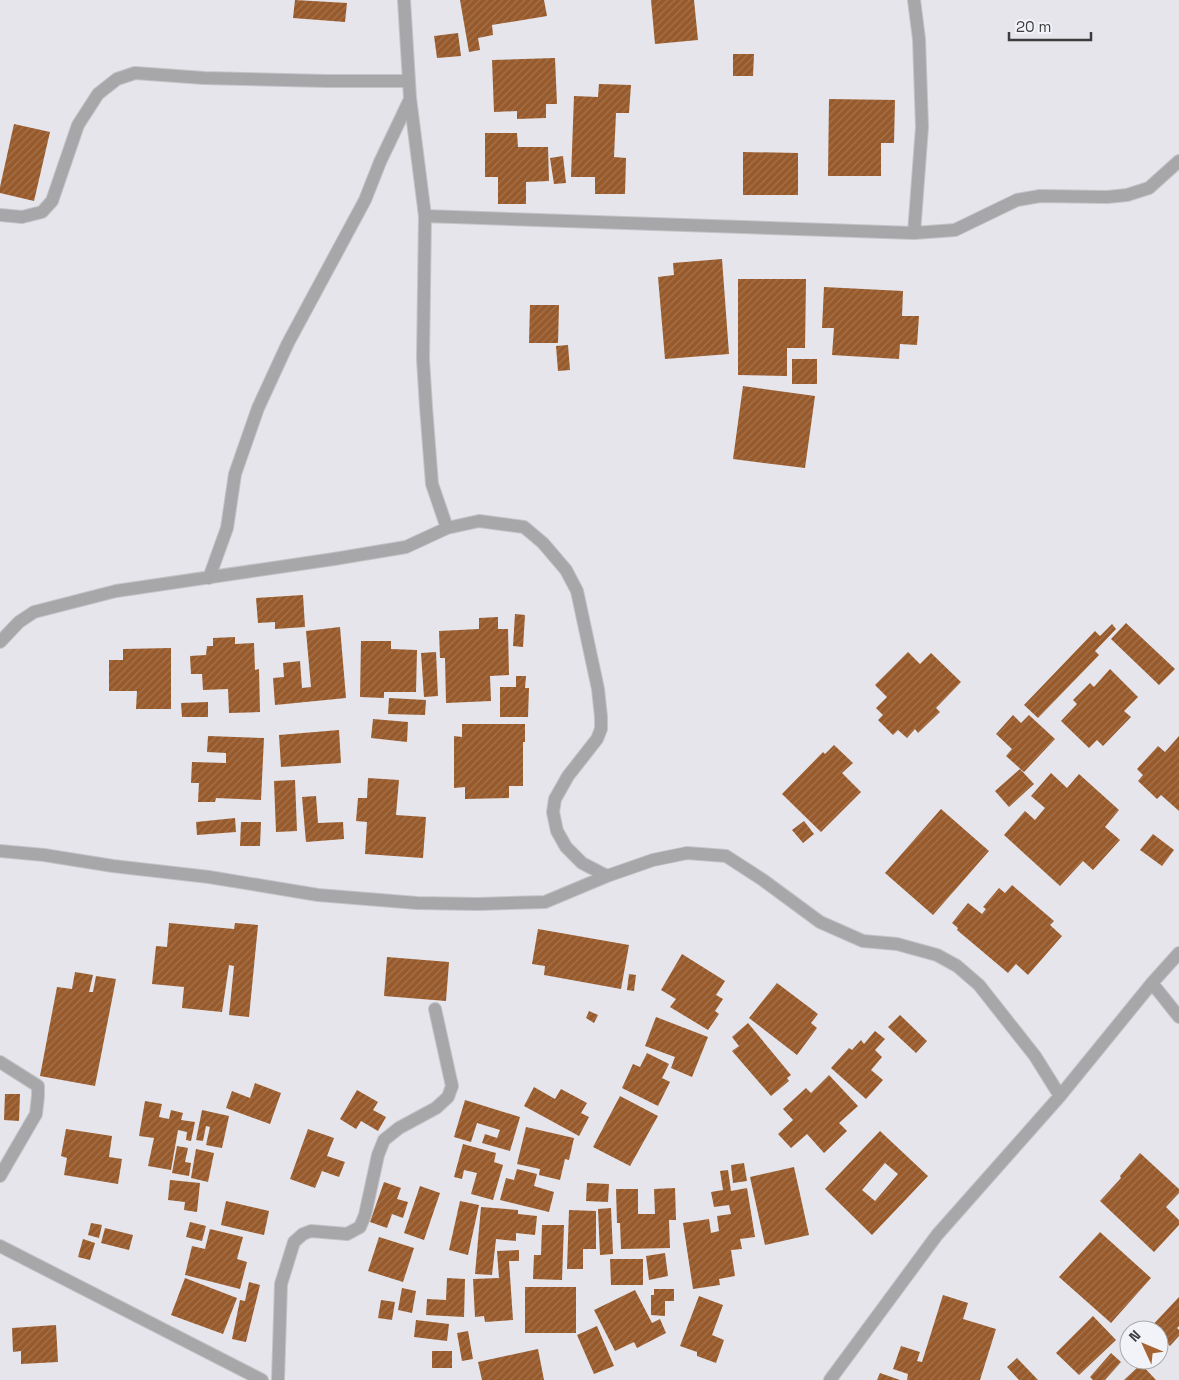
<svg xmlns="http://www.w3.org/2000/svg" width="1179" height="1380" viewBox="0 0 1179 1380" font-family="'Space Grotesk',sans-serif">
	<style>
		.building { fill: url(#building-hatch); fill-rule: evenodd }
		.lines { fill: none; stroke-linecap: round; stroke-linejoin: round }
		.street-casing { stroke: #c3c3c8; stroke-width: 14 }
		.street { stroke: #a7a7a9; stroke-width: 12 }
	</style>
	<defs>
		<pattern id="building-hatch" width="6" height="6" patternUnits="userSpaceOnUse" patternTransform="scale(1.25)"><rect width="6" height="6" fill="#985a2a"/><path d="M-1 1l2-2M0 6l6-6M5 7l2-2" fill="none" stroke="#a37451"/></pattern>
	</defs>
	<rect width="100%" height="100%" fill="#e5e5eb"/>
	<path class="building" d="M295 0 347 3 345 22 293 18Z
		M460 0H544L547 16 492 25 493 35 478 38 480 50 469 52Z
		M651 0H694L698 40 655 44Z
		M458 33 461 56 437 58 434 36Z
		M733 54H754L753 76H733Z
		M555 58 557 104H546V118L517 119V111L494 112 492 60Z
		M599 84 631 85 629 113H616L614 157 626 158 625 194H595V177H571L574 96 598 97Z
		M829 99 895 100 894 143H881V176H828Z
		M14 124 50 132 34 201 0 193V187Z
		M485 133H517L518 147H548L549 181 526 182V204H498V177H485Z
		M743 152 798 153V195H743Z
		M563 156 566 183 554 184 550 158Z
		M722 259 729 354 665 359 658 277 674 275 673 263Z
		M738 279H806L805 348H787V376L738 375Z
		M824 287 903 291 902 316H919L917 345 900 344 899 359 832 355 834 328H822Z
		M530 305H559L558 343H529Z
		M568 345 570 370 558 371 556 346Z
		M792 359H817V384H792Z
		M743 386 815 396 805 468 733 459Z
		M303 595 305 627 275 629V622L258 623 256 598Z
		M515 614 525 615 523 647 513 646Z
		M498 617V629H508L509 675 490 676 491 701 446 703 445 658H440L439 631 479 629V618Z
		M1126 623 1175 669 1159 685 1111 639Z
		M1112 624 1116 629 1095 651 1099 655 1038 718 1024 705 1095 631 1100 636Z
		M340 627 346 698 275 705 273 678 284 677 283 663 300 661 302 688 311 687 306 631Z
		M235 637V644L254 643 255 670 259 669 260 712 229 713 228 689 203 690 202 674H191L190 656 206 655 207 646H213V638Z
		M361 641H391V649L417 650 416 692H384V698L360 697Z
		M171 648V709H136L137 691H109V660H123V649Z
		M436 652 438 696 424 697 421 653Z
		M908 652 920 664 931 653 961 682 936 708 940 712 918 733 915 729 907 738 898 730 893 735 878 720 883 715 876 708 887 697 875 685Z
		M1110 669 1138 697 1124 711 1131 717 1103 746 1097 740 1089 748 1061 721 1077 704 1073 700 1090 683 1094 687Z
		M516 676H526L525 688H529L528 717H500V687H516Z
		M389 698 426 700 425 715 388 714Z
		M208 702V717H182L181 703Z
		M1013 715 1021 723 1029 715 1055 739 1024 772 1006 756 1012 749 996 734Z
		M373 719 408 722 407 742 371 738Z
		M462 724H525V742H523V786H509V798L465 799V787L454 788V736L462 737Z
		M339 730 341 763 281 767 279 735Z
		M208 736 264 738 261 800 216 798 215 802H198L199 783H191L192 762 226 763V753L207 752Z
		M1179 736V811L1161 795 1157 799 1138 781 1143 775 1137 769 1158 746 1165 752Z
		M834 745 853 763 842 773 861 792 821 832 782 794 823 752 825 754Z
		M1020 769 1034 784 1009 807 995 791Z
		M1051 773 1067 788 1079 774 1119 810 1105 827 1120 840 1093 870 1083 861 1060 886 1004 835 1025 811 1035 820 1045 808 1031 796Z
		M368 778 399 780 396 815 426 817 423 858 365 854 367 822 356 821 358 798H367Z
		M295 780 297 831 276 832 274 781Z
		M316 796 318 823 343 822 344 839 306 842 302 797Z
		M941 809 989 851 933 915 885 873Z
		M235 818 236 832 197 835 196 822Z
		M804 821 814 834 803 843 792 830Z
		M241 822H261L260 846H240Z
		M1153 834 1174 850 1162 866 1140 850Z
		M1012 885 1054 921 1050 925 1062 936 1028 975 1016 964 1008 973 957 930 958 928 952 923 968 903 982 914 986 909 983 907 999 888 1005 893Z
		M169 923 234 929 235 923 258 925 249 1017 229 1015 234 966 229 965 222 1012 182 1008 184 987 152 984 156 946 167 947Z
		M538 929 629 945 621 989 544 975 545 966 532 964Z
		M682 954 725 981 716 995 723 999 715 1011 719 1014 708 1030 670 1007 676 999 661 990Z
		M387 957 449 962 446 1001 384 996Z
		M75 972 93 975 89 992H93L96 976 116 979 95 1086 40 1076 57 987 72 989Z
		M629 974 636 975 634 991 627 990Z
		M777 983 818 1014 811 1023 817 1028 797 1055 749 1018Z
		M589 1011 598 1015 594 1023 586 1018Z
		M900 1015 927 1041 916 1053 888 1027Z
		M656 1017 708 1037 692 1077 671 1068 675 1057 645 1046Z
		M748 1023 791 1075 787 1078 789 1081 771 1096 732 1051 739 1046 732 1037Z
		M875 1031 885 1039 875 1050 882 1057 871 1070 883 1080 866 1099 831 1068 849 1048 852 1050 861 1040 864 1044Z
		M647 1053 669 1064 662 1078 670 1082 658 1106 622 1088 633 1064 640 1067Z
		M829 1075 858 1106 839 1123 847 1131 824 1153 807 1134 791 1148 778 1134 793 1120 783 1109 806 1088 811 1093Z
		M255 1083 281 1093 270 1124 226 1108 232 1091 250 1098Z
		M534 1087 555 1099 561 1089 587 1103 581 1113 589 1117 579 1136 524 1106Z
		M357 1090 378 1102 373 1110 386 1117 378 1131 361 1121 356 1129 340 1119Z
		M5 1094H20L19 1121 4 1120Z
		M620 1096 658 1116 630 1166 593 1147Z
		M465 1100 520 1117 510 1151 482 1143 485 1134 497 1138 500 1130 477 1123 471 1142 454 1137Z
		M145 1101 162 1104 159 1117 169 1119 171 1110 183 1113 181 1120 195 1122 191 1141 186 1140 187 1132 178 1130 171 1170 148 1166 154 1138 139 1136Z
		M202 1110 229 1116 222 1148 206 1145 210 1127 206 1126 203 1141 196 1140Z
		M526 1127 574 1138 569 1160 565 1159 560 1180 539 1175 540 1169 517 1164Z
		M66 1129 112 1136 109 1157 122 1159 118 1184 64 1175 67 1158 61 1156Z
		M308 1129 334 1138 327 1156 345 1162 339 1177 322 1171 315 1188 290 1179Z
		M880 1131 928 1176 872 1235 825 1189ZM885 1163 898 1174 875 1201 862 1190Z
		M463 1144 496 1153 494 1162 503 1165 493 1200 471 1194 477 1173 464 1170 462 1179 454 1177Z
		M177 1146 188 1148 185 1162 191 1163 189 1176 172 1173Z
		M196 1149 214 1153 208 1182 191 1178Z
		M1140 1153 1179 1189V1193L1166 1207 1179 1220V1225L1154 1252 1100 1201 1121 1178 1120 1176Z
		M744 1163 747 1181 733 1183 731 1165Z
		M794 1167 809 1235 765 1245 750 1177Z
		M517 1169 537 1174 534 1186 554 1192 549 1212 500 1200 506 1178 514 1180Z
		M728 1170 731 1191 747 1188 755 1237 740 1239 742 1249 731 1250 735 1276 719 1279 720 1285 693 1289 683 1223 709 1219 711 1233 719 1231 717 1216 731 1214 729 1205 714 1207 711 1192 723 1190 720 1171Z
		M170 1180 200 1183 197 1212 184 1210 185 1202 168 1200Z
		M384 1182 401 1188 397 1199 408 1202 403 1218 392 1214 387 1228 370 1222Z
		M587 1183 609 1184 608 1202 586 1201Z
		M420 1186 440 1193 424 1240 404 1233Z
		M675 1188 676 1220H669L670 1248 621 1249 620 1223H617L616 1189H638V1214H655L654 1189Z
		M226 1201 269 1211 264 1235 221 1225Z
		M460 1201 479 1205 468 1255 449 1250Z
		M481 1207 518 1210V1214L537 1216 535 1235 516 1233V1241L496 1239 492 1275 475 1274Z
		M611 1208 613 1254 600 1255 598 1209Z
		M569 1210 596 1211V1249H583V1269H567Z
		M190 1222 206 1226 202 1241 186 1237Z
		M91 1223 102 1225 99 1238 88 1235Z
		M542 1225H564L562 1280 533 1279 534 1255H541Z
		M105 1228 133 1235 129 1250 101 1243Z
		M210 1229 243 1237 237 1259 247 1262 240 1289 185 1275 192 1246 205 1249Z
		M1100 1232 1151 1278 1111 1323 1059 1277Z
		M379 1237 414 1248 403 1282 368 1271Z
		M83 1239 95 1243 90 1260 78 1257Z
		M519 1250V1261H509L513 1320 485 1322 484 1316 475 1317 473 1279 499 1278 497 1251Z
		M665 1253 668 1276 649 1280 646 1256Z
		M610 1259H643V1285H611Z
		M185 1278 237 1298 223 1334 171 1315Z
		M447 1278 465 1279 464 1317 426 1315 427 1299 446 1300Z
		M249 1282 260 1285 246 1342 232 1339 240 1300 245 1301Z
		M525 1287H576V1333H525Z
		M402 1288 416 1291 412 1313 398 1310Z
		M654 1289H674V1301H665V1316L651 1315V1295H654Z
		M635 1290 652 1323 660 1319 666 1333 637 1348 634 1342 615 1351 594 1310Z
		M943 1295 968 1303 963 1319 996 1329 980 1380H907L908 1374 893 1369 901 1346 920 1352 917 1361 922 1362Z
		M699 1296 723 1305 712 1335 724 1340 716 1363 697 1356V1352L680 1346Z
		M1179 1297V1326L1177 1328 1179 1330V1336L1170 1346 1165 1341 1159 1348V1330H1148Z
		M381 1300 395 1302 392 1320 378 1318Z
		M1093 1316 1116 1340 1079 1375 1056 1353Z
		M416 1320 449 1324 447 1341 414 1337Z
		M56 1325 58 1362 21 1364V1351L13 1352 12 1328Z
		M597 1326 614 1366 594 1374 577 1335Z
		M468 1331 473 1359 462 1361 457 1333Z
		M538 1349 544 1380H482L478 1362Z
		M432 1351H452V1368H432Z
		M1111 1353 1121 1362 1105 1380H1093L1090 1377Z
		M1017 1358 1038 1380H1019L1007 1367Z
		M1141 1364 1156 1380H1124Z
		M880 1373 900 1380H877Z"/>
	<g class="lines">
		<defs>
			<path id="street" d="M404 0 410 98 425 216 423 359 426 407 432 484 447 528
				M0 215 22 217 42 212 52 201 78 125 98 94 117 79 135 73 204 78 326 81H409
				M425 216 914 233 955 230 1017 200 1040 196 1107 197 1127 195 1149 188 1179 161
				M914 233 922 127 919 39 914 0
				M209 578 227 528 235 474 258 408 288 343 365 200 380 162 410 99
				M0 642 19 622 34 612 116 591 334 559 406 547 447 528 479 521 524 527 543 543 566 570 577 591 598 689 601 717V729L597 739 568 776 555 799 553 812 557 831 566 847 582 863 607 876
				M0 851 44 855 113 866 209 877 318 895 417 903 478 904 545 902 607 876 653 860 687 853 726 856 763 880 820 922 863 941 897 944 937 955 957 966 979 985 1035 1056 1060 1096
				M1152 983 1179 1017
				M0 1062 38 1086V1096L36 1114 0 1176
				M0 1246 262 1380
				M278 1380 281 1284 294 1242 303 1234 311 1231 347 1234 360 1227 365 1215 378 1155 384 1140 399 1128 436 1108 448 1097 452 1086 435 1009
				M830 1380 937 1235 1060 1096 1152 983 1179 953"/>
		</defs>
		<use href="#street" class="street-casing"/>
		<use href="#street" class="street"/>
	</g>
	<g transform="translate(1144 1345) rotate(314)"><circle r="24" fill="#f2f3f8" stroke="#a9aaae"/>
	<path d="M0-4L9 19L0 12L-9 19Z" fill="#a66331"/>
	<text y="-8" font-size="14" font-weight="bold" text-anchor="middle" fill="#3c3c3e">N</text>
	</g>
	<path d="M1009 32v8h82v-8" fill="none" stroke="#3c3c3e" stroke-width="2.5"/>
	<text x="1016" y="32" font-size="15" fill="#3c3c3e" stroke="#f2f3f8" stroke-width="4" paint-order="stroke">20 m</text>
</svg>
